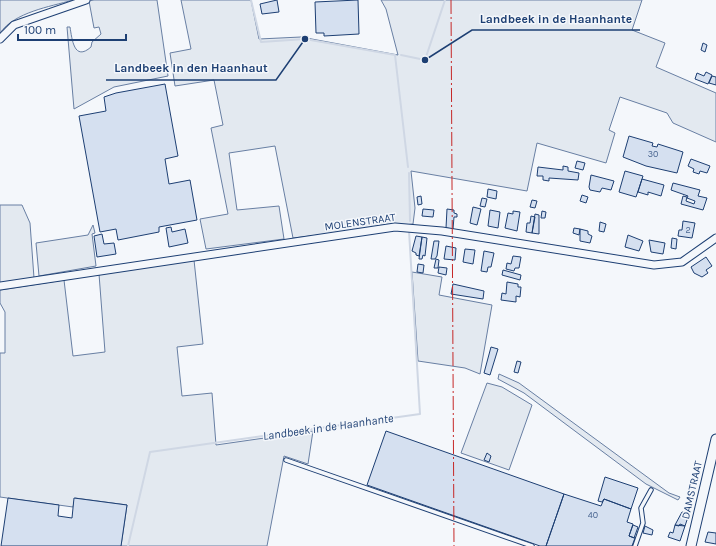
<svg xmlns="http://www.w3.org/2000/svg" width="716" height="546" viewBox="0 0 716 546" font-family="Karla,sans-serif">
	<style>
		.green { fill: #e3e9f0; stroke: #687fa3 }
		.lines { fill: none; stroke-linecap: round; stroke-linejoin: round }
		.stream { stroke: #cfd7e4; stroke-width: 2 }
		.building { fill: #d5e0f0; stroke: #1d3f73 }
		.lane-casing { stroke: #1d3f73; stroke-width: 5.5 }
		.street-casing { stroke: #1d3f73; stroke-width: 9 }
		.secondary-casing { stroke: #1d3f73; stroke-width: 11 }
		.lane { stroke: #f4f7fb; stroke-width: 3.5 }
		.street { stroke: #f4f7fb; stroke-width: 7 }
		.secondary { stroke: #f4f7fb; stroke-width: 9 }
		.power { stroke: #c62828; stroke-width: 1; stroke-dasharray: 14 3 2 3; stroke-linecap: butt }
		.labels { text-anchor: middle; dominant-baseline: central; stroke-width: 3; stroke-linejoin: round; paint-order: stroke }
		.number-label { font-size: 9px; fill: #4b6792 }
		.street-label { font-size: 11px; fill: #1d3f73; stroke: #f4f7fb }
		.water-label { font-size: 12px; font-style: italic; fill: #1d3f73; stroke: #f4f7fb }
		.leader { fill: none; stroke: #1d3f73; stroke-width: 1.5 }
		.callout-dot { fill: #1d3f73; stroke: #f4f7fb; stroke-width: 1.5 }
		.callout-label { font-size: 12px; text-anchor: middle; font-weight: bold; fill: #1d3f73; stroke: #f4f7fb; stroke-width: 3; stroke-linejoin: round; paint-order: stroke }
	</style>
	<rect width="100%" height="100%" fill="#f4f7fb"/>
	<path class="green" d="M0 0H73C49 7 15 12 0 33Z
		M94 0H157L168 76 114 87 74 109 67 27H70C72 39 74 62 91 47L92 42 101 34 99 27 94 28 89 1Z
		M181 0H251L259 39 301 37 398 55 386 9 381 0H642L632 30 665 43 656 67 716 93V142L673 123 667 113 620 97 609 130 615 133 606 163 537 143 527 191 411 171 415 208 413 224 293 238 275 146 229 153 237 210 279 206 284 239 206 249 200 219 228 214 211 128 223 125 214 80 175 86 170 53 191 49Z
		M0 205H22L30 223 34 278 0 283Z
		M93 225 95 233 92 234 96 266 39 276 36 243 88 235Z
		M194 260 203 344 177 347 182 396 212 393 216 445 313 431 308 464 284 456 267 546H121L127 505 75 498 73 507 0 497V353H5V312L0 303V290L64 280 73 356 105 352 99 274Z
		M412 272 442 277 439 295 492 305 480 374 465 368 418 361Z
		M499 374 519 383 669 493 680 497 678 500 646 484 524 393 498 379Z
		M487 383 502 387 532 405 509 470 461 453Z"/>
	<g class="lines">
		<path class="stream" d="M251 0 261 42 305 39 395 55 408 167
			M401 55 425 60 445 0
			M409 173 410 221
			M128 546 150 452 420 414 409 231"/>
	</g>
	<path class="building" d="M277 0 279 12 262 14 260 4Z
		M358 0 359 34 324 36V33H316L315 2Z
		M703 43 707 45 705 52 701 50Z
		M706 72 712 75 708 84 695 79 697 73 704 76Z
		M712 76 716 77V85L709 83Z
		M165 84 178 156 165 159 169 184 190 180 197 220 159 227V232L118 240 116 229 100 232 79 116 106 111 104 97 116 93Z
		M629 136 653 143 652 146 657 147 658 144 683 152 677 173 646 166 623 157Z
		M691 159 710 166 707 173 700 171 699 174 693 172 694 169 688 166Z
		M577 161 585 163 583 170 575 168Z
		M563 166 568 167V171L579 173 578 180 549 178V181L543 180V176H537L538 167 563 170Z
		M625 171 643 176 636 197 619 192Z
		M591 175 614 181 611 190 602 188 600 192 590 190 589 187Z
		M642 179 664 185 661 196 648 192V195L638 192Z
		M673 183 700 190 698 196 707 198 703 210 681 204 683 196 687 197 686 201 694 204 695 201 687 198 688 196 671 190Z
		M488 189 497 191 496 199 487 197Z
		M582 195 588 197 586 203 580 201Z
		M421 196 422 204 418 205 417 197Z
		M482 198 487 199 485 207 480 206Z
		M532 200 537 201 535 208 530 207Z
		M473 207 481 209 477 225 470 223Z
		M423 209 434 210 433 217 422 216Z
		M447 209 454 210V213L457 214V217H454L453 229 446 228Z
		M490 210 500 212 498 228 488 226Z
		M513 211 520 212 517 231 505 228 508 213 513 214Z
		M542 211 546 212 545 218H541Z
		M535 214 539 215V234L532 233Z
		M531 216 535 217 532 233 526 232 527 223H530Z
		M683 221 695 223 692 238 678 236 679 230H682Z
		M600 222 606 224 604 232 599 231Z
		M171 227 172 232 185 229 188 243 169 247 166 228Z
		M574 228 580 229 579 235 573 233Z
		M580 229 588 231V234L592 236 590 243 580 241Z
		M102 234 104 244 114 243 116 254 97 257 94 236Z
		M628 235 643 241 639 251 625 247Z
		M416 236 422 237 419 256 416 255V253L412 251Z
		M422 237 427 238 425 256 423 255 422 259H419Z
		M672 238 677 239 676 249 671 248Z
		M649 240 665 243 663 254 651 252Z
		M434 241H439L437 256 435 259H431Z
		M446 246 456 248 455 260 444 259Z
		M465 249 475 250 473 264 463 262Z
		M484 251 494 253 491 267H488L487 272 481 271Z
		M513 256 521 257 519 268H515L514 271 506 269 507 263 511 264Z
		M706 257 712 266 706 270 708 273 702 277 694 273 691 267Z
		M436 259 439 260 438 268H434Z
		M418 264 424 265 423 273 417 272Z
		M439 267 447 268 446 275 438 273Z
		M503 270 521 275 520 280 502 275Z
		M507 282 518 284V287H521L520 297 516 296V302L501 300 502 293 506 294Z
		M453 284 484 291 483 299 451 294Z
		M491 347 498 349 490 375 484 373Z
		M517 361 521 362 518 373 514 372Z
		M386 431 564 494 546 546H540L367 485Z
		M487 453 491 456 489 462 484 460Z
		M605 477 638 488 631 509 604 499 602 502 598 501Z
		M564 494 601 506 604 499 631 509 627 522 633 524 629 536 635 538 632 546H546Z
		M8 498 59 505 58 516 72 518 74 498 127 505 121 546H1Z
		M682 512 689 514 685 526 675 525Z
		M680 524 685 526 680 541 668 537 670 532 673 533 675 525 679 526Z
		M633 525 638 527 634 538 629 536Z
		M645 526 653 530 652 535 643 533Z
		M708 532 716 533V544L705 542Z"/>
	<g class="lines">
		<defs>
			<path id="lane" d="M286 460 532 546
				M635 546 643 523 641 508 651 490"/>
			<path id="street" d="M0 39 14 25 86 0
				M0 286 395 227 442 231 654 265 682 262 716 238"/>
			<path id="secondary" d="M691 546 716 439"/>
		</defs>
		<use href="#lane" class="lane-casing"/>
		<use href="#street" class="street-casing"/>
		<use href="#secondary" class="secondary-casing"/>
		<use href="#lane" class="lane"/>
		<use href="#street" class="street"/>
		<use href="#secondary" class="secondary"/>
		<path class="power" d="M451 0 454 546"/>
	</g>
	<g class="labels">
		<g class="number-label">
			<text x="653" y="154">30</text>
			<text x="688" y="230">2</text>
			<text x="593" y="515">40</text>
		</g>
		<g class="street-label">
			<text transform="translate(360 222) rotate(-8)">MOLENSTRAAT</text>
			<text transform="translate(692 490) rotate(-77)">DAMSTRAAT</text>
		</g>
		<g class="water-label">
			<text transform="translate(328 427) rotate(-8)">Landbeek in de Haanhante</text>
		</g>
	</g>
	<path class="leader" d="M425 60L472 30H640M305 39L276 80H106"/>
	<g class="callout-dot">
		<circle cx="425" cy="60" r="4"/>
		<circle cx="305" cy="39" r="4"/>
	</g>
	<g class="callout-label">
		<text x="556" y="23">Landbeek in de Haanhante</text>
		<text x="191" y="72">Landbeek in den Haanhaut</text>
	</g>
	<path d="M18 34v6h108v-6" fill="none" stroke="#1d3f73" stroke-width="2"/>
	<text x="24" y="34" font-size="12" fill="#1d3f73" stroke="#f4f7fb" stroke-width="3" paint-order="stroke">100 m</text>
</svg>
